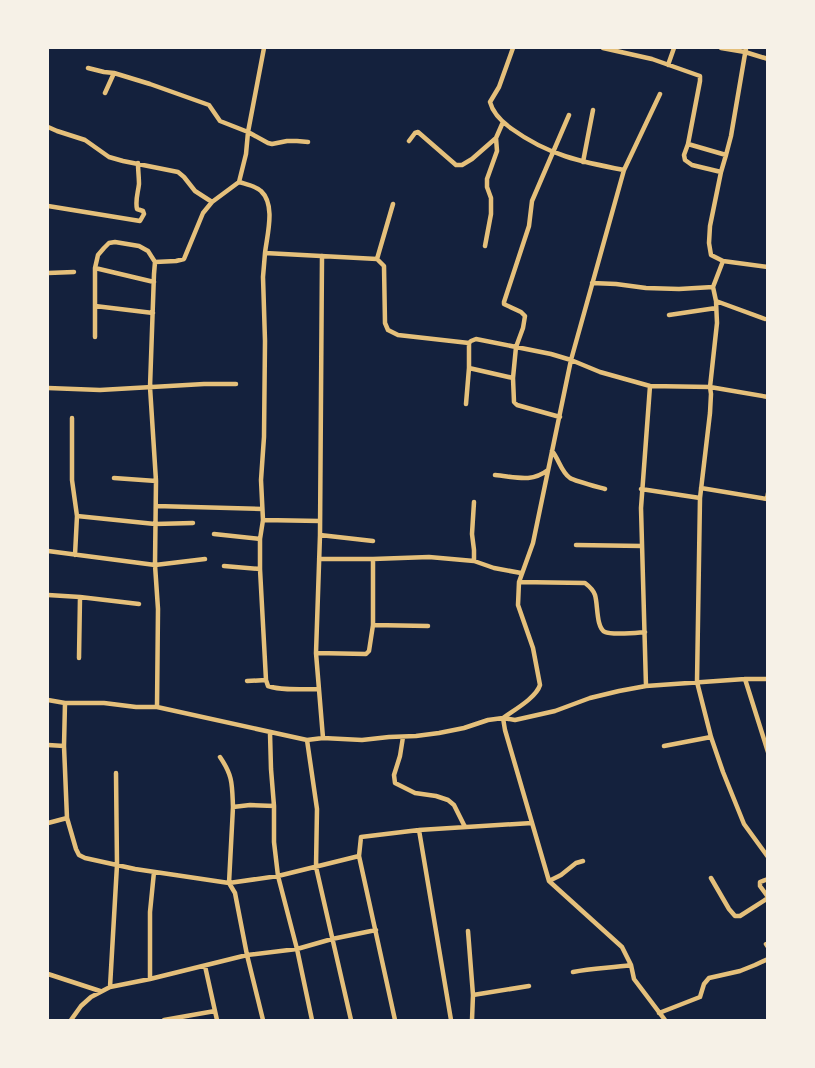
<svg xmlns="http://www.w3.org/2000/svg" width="815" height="1068" viewBox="0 0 815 1068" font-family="'Crimson Pro',serif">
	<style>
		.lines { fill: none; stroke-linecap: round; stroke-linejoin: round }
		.minor { stroke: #e5c07b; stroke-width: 4.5 }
	</style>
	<rect width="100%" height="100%" fill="#14213d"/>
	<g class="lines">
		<path class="minor" d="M513 48 499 87 490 102C493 114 502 122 512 129 548 155 581 162 624 170
			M603 48 652 59 700 76V81L688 144 684 155 685 160 692 165 721 172 710 226 709 243 711 255 723 261
			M721 48 745 52 768 59
			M668 65 674 48
			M88 68 104 72 114 73 150 84 209 105 220 121 248 132 268 143 272 144 287 141H297L308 142
			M105 93 114 73
			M48 127 57 131 85 140 109 157 123 161 178 172 184 177 195 191 212 202
			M409 141 415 133 418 132 456 165H462L472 159 496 138 503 122
			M688 144 726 155 731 136 746 48
			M583 162 593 110
			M721 172 726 155
			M239 182C245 184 256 186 261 191 276 205 267 235 265 253L377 259 384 266 385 323 388 330 398 335 469 343 471 341 476 339 551 354 571 360 600 372 650 386 710 387 768 397
			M48 206 140 221 144 214 143 211 137 209C135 200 138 193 139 184 139 178 138 170 138 163
			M485 246 491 214V198L487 187V179L497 151 496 138
			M265 253 263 277 265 341 264 437 261 480 263 520 260 539V569L266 680 268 686C284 691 302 689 319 689
			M322 256 320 535 316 653 323 738
			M377 259 393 204
			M155 262 154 274 150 387 156 481 155 565 158 609 157 707
			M155 262 176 261 184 259 203 213 212 202 239 182 246 154 248 132 264 48
			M768 267 723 261 713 287 716 301 717 323 710 387 711 394 710 413 700 498 697 682 711 737 723 772 744 824 768 857
			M95 268 154 282
			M48 273 74 272
			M592 283 616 284 646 288 679 289 713 287
			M716 301 765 319
			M95 306 153 313
			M669 315 716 308
			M95 337V268L98 255 104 248 109 243 115 242 139 246 148 251 155 262
			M469 343V368L513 378 514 402 517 405 560 417
			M513 378 516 347 523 328 525 316 521 312 506 305 504 304V302L529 226 532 201 569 115
			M48 388 100 390 204 384H236
			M466 404 469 368
			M72 418V480L77 516 75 555
			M552 451C559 459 561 472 570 478 575 481 598 487 605 489
			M495 475C516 477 531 483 548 470
			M114 478 156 481
			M701 488 767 499 768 493
			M641 489 700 498
			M156 506 262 509
			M77 516 155 524 193 523
			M263 520 320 521
			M214 534 260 539
			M320 535 373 541
			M576 545 642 546
			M48 551 155 565 205 559
			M319 559H373L429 557 474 561 494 568 521 573
			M474 561V550L472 534 474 502
			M224 566 260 569
			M519 582 585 583C589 586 593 589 595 595 598 604 596 628 605 632 611 635 637 633 645 632
			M48 595 80 597 139 604
			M373 625 428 626
			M316 653 366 654 369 651 373 625V559
			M79 658 80 597
			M745 679 768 752
			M247 681 266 680
			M646 686 641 508 650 386
			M48 700 65 703 64 746 67 818 76 849 79 855 85 858 135 869 229 883 278 876 359 856
			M65 703H104L136 707H157L307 740 323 738 362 740 389 737 416 736 439 733 464 728 488 720 503 718 515 720 555 711 590 698 619 691 646 686 745 679H768
			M503 718C514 710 536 698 540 685L533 648 518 605 519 582 533 543 571 360 624 170 660 94
			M503 718 505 730 549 881 622 947 631 965 634 979 665 1020
			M270 733 271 769 274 806V842L278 876 297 949 312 1020
			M403 737 400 756 394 775 395 783 415 793 436 796 448 800 454 805 465 827
			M307 740 317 809 316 867 351 1020
			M48 745 64 746
			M664 746 711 737
			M220 757C233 776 232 784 233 807
			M48 823 67 818
			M419 830 451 1020
			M711 878 729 909 735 916H740L768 898
			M768 879 760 882V886L768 897
			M549 881 561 875 576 863 583 861
			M229 883 235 893 247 955 263 1020
			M229 883 233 807 250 805 274 806
			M468 931 473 995 472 1020
			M766 944 768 947
			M205 966 217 1020
			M573 972C593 968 612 968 631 965
			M48 974 100 991
			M150 979V912L154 872
			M110 987 117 865 116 773
			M473 995 529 986
			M659 1013 700 997 704 984 709 978 740 971 755 965 768 959
			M71 1020 81 1006 91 997 110 987 150 979 247 955 297 949 332 939 376 930
			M164 1020 215 1011
			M395 1020 359 856 361 837 419 830 532 823"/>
	</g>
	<rect width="815" height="1068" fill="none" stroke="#f6f1e7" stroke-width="98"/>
</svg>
